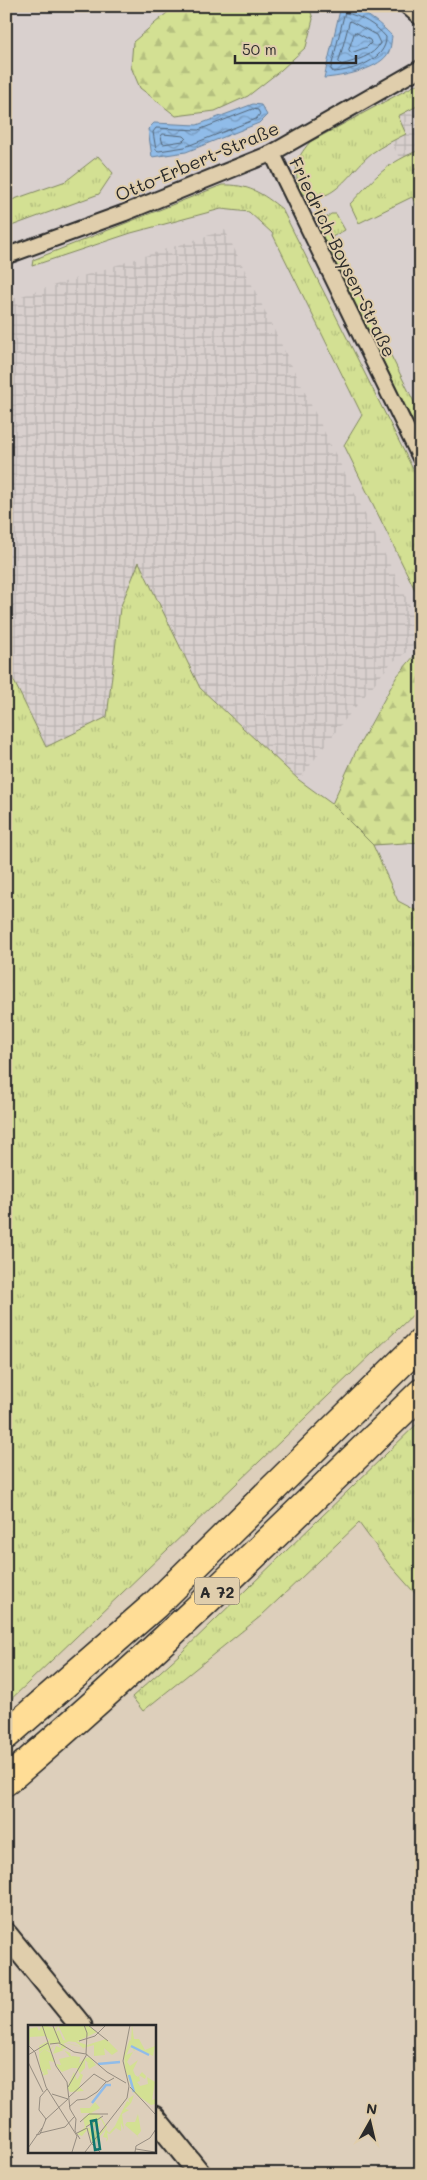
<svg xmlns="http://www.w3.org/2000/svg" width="427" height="2180" viewBox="0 0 427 2180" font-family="Mali,sans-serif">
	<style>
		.built { fill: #d9d0ce }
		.industrial { fill: url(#industrial-grid) }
		.grass { fill: url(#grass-tufts); stroke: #7f865f }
		.forest { fill: url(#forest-firs); stroke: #7f865f }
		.water { fill: url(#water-waves); stroke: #68829d }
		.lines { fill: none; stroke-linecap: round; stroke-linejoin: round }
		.shore { stroke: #536577; stroke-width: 1 }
		.street-casing { stroke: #2b2b2b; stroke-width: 19 }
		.secondary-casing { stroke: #2b2b2b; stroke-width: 25 }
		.highway-casing { stroke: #2b2b2b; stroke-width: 31 }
		.street { stroke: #e0ceac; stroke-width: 15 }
		.secondary { stroke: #e0ceac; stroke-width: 21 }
		.highway { stroke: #ffdd96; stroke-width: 28 }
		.labels { text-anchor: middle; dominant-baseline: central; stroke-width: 4; stroke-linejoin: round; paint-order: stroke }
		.shield { fill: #e0ceac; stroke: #615c52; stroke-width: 1 }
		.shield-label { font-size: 16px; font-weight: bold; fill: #2b2b2b }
		.street-label { font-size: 18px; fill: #2b2b2b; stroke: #e0ceac }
		.inset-river { fill: none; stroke: #90bce9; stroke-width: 2.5 }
		.inset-road { fill: none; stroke: #968d81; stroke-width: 1 }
		.view { fill: #0f766e; fill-opacity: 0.15; stroke: #0f766e; stroke-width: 2.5 }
		.inset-edge { fill: none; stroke: #2b2b2b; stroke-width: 2.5 }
	</style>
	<defs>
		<pattern id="industrial-grid" width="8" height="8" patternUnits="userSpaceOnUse" patternTransform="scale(1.25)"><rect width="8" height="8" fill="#d9d0ce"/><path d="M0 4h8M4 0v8" fill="none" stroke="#bab3b1"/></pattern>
		<pattern id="grass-tufts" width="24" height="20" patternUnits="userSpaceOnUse" patternTransform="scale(1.25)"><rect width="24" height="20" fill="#d3e093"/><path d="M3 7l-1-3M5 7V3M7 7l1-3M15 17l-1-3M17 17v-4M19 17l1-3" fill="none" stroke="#b5c07f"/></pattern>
		<pattern id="forest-firs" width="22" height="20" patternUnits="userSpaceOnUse" patternTransform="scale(1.25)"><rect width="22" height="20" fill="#d3e093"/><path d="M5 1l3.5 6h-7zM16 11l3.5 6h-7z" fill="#b5c07f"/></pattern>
		<pattern id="water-waves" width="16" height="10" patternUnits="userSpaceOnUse" patternTransform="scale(1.25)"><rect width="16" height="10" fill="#90bce9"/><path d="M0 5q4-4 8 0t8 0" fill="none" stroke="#7699bd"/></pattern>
	</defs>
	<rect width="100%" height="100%" fill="#ddcfbb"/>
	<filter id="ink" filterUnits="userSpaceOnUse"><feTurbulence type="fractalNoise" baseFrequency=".02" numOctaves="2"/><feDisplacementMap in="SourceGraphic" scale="10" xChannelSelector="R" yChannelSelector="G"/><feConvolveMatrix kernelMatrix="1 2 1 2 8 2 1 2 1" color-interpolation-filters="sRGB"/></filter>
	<g filter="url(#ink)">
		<path class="built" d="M6 6H421V1156L6 1326Z"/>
		<path class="industrial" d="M421 91V202L377 113Z
			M225 230 421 628V642L391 663 340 726 299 780 200 688 139 562 120 608 107 717 46 747 11 673 6 675V299L9 300Z"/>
		<path class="grass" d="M421 82V104L398 116 406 134C394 140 382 146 372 153 350 170 331 211 300 192 294 168 294 161 310 142Z
			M417 151 421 155V166L414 170 421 185V215L412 197 359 223 350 204C374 179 382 166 417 151Z
			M98 156 113 173 99 194 6 228V202L66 181Z
			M222 185C248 184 262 193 282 209L421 485V602L344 445 362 415 272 233 249 212 221 209 131 233 32 266 33 260Z
			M331 214H336L345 230 332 237 421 416V438L319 230 322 221Z
			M139 562 200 688 299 780 332 804 373 845 398 901 421 913V1307L6 1704V675L10 673 46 747 107 717 120 608Z
			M421 1420V1600L389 1564 359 1523 261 1616 143 1711 132 1697 180 1654Z"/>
		<path class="forest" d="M175 6H309L313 19 306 47 281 70 248 96 215 111 176 116 140 88 131 67 133 42Z
			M421 648V842L373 845 332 804 357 749 397 676Z"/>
		<path class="water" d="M341 6C359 6 380 23 392 36 391 42 391 50 387 55 376 70 341 77 324 78Z
			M253 104 261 105 267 115 259 123 186 152 152 157 148 129 154 123 197 125Z"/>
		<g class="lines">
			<path class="shore" d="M345 13C360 15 377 26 386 37 387 60 352 71 333 72L331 69Z
				M350 21 376 35 380 43C375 56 354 61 341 65L339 62Z
				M355 32 370 40 371 43 367 47 351 53 349 50Z
				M253 109 258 110 260 114 256 119 185 147 159 151 156 150 153 132 156 128 198 130Z
				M163 134 184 136 186 138 183 141 163 144 161 137Z"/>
			<defs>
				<path id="street" d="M407 6 421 18
					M272 153 421 459
					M6 256 124 213 272 153 421 68"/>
				<path id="secondary" d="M6 1934 81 2026
					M154 2117 200 2174"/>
				<path id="highway" d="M6 1735 155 1605 421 1343
					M6 1781C151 1658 285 1525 421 1393"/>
			</defs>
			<use href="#street" class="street-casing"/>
			<use href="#secondary" class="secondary-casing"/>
			<use href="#highway" class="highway-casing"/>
			<use href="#street" class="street"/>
			<use href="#secondary" class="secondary"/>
			<use href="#highway" class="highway"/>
		</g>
	</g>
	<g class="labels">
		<rect class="shield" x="194.5" y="1577.5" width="45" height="27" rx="4"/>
		<g class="shield-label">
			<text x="217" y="1591">A 72</text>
		</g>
		<g class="street-label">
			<text transform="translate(197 161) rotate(-23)">Otto-Erbert-Straße</text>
			<text transform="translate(343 257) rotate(64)">Friedrich-Boysen-Straße</text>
		</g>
	</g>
	<g transform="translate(28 2025)">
		<rect width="128" height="128" fill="#ddcfbb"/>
		<path d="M78 14 90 26 84 30 76 23 77 30 66 31V20L55 23 57 27 54 22 49 21 34 17 39 23 33 24 42 28 43 31H45L42 32 36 25 25 29 28 21 33 23V18L41 16 36 17 54 22 45 15 59 20ZM62 32 68 40 61 44 59 38 61 39 57 35V43L52 48 55 50 51 62 56 66 42 67 39 63 46 47 49 55 52 50 49 43H44L58 33ZM67 77 72 83 63 88 71 89 79 102 65 120 59 102 72 108 77 102 73 94 69 97 72 100 70 103 63 99 58 101 59 105 54 111 49 109 57 102 55 93 62 88H53L52 83H62Z" fill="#d3e093"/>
		<path d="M30 0H60L69 7 48 17 38 16ZM104 0 106 14H111L117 25 127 21 125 31 109 23 106 26 103 21 98 30 105 27 99 37 102 41 110 35 105 45 107 50 110 52 114 47 118 51 117 54 111 50 112 56 109 57 112 61 120 59 119 52 127 57 124 75 127 74V79L123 80 105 67 97 44 96 30 102 14 103 16ZM16 24 23 28 27 37 21 36 23 45 19 44 20 49 14 51 17 46 15 48 12 43 11 29ZM45 31 52 32 51 40 34 47 30 43 28 39 33 40 31 34ZM106 70 103 78 97 84 101 85 94 89 96 105 93 98V106L88 103 82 109 79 108 80 114 78 117 79 113 75 112 78 104 81 108 87 101 99 76 102 78 100 74ZM110 89 113 106 109 111 113 114 97 100 99 97H107Z" fill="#d3e093"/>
		<path d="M14 0 27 3 30 0 28 7 31 5 35 15 41 16 31 21V19H22V24L27 19 22 26 26 28 16 24 11 28V21L22 15 17 11 2 12V22L0 4 9 2 11 6Z" fill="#d3e093"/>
		<path class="inset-river" d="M103 21 121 30M70 39 92 37M101 50 106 67M64 78 78 60H83"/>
		<path class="inset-road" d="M14 0 28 41 39 57 42 84 48 94 47 106 52 114M56 0 59 8 58 29 79 47 98 58M60 0 80 16M25 1 32 18M51 16 67 11 78 0M22 19 31 18 46 27 58 29M0 20 7 27 18 62 49 111 44 127M0 30 20 18M0 37 15 67M40 62 59 29M102 62 128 90M24 69 40 74M41 72 66 49 79 57 86 53M41 82 49 75 58 74 69 67 78 57M17 95 40 74M52 97 61 89H80M58 102 75 91M12 108 37 102 46 92M49 108 59 103 63 118 72 127M8 110 12 109 18 94 11 85 12 72 19 64M0 123 14 103M108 124 127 127M57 127 99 73 101 61 95 36 102 0M107 127 108 121 122 113 128 104"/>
		<path class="view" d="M68 95 72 124 67 125 63 96Z"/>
		<rect width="128" height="128" class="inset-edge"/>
	</g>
	<rect width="427" height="2180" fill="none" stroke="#e0ceac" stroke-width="25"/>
	<rect x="12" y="12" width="402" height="2155" fill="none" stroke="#2b2b2b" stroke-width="2" filter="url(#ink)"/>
	<g transform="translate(370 2122) rotate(8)" stroke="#e0ceac" stroke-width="4" paint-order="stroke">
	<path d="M0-4L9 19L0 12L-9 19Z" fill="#2b2b2b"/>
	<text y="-8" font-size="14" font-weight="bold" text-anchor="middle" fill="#2b2b2b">N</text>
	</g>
	<path d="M235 55v8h121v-8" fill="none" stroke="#2b2b2b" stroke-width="2.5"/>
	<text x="242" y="55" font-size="15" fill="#2b2b2b" stroke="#e0ceac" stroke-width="4" paint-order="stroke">50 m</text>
</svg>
